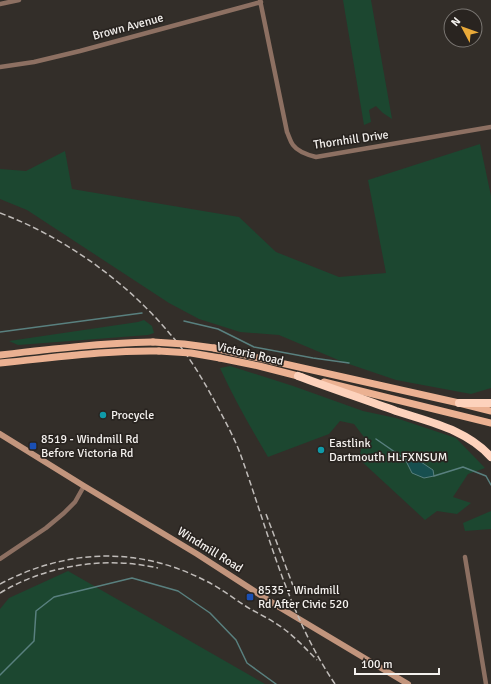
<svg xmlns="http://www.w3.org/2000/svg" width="491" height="684" viewBox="0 0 491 684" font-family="Signika,sans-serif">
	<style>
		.green { fill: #1c4730 }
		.water { fill: #174f4f; stroke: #59807f }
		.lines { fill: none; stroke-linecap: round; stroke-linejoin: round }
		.stream { stroke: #59807f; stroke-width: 1.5 }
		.street { stroke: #8d7062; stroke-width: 4.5 }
		.secondary { stroke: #c2957d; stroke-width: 6 }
		.primary { stroke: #ebb192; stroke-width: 7 }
		.highway { stroke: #fdd2bc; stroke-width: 8 }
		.rail { stroke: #c0bcb9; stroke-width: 1.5; stroke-dasharray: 6 3; stroke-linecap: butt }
		.primary-bridge { stroke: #ebb192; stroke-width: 7 }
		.culture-dot { fill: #0f9aa8; stroke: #292420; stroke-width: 1.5 }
		.transit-dot { fill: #1a4fb4; stroke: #292420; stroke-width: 1.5 }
		.labels { text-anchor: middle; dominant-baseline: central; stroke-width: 3.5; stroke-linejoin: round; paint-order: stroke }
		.street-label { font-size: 12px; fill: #f4f1ee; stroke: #292420 }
		.poi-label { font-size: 12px; fill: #f4f1ee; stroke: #292420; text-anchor: start }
	</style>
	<rect width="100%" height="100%" fill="#332e29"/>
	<path class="green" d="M343 0H371L392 119 383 113 376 106 369 110 371 122 364 125Z
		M480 144 491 196V388L471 394 396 380 343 362 279 335 240 332 199 319 169 303 27 210 0 199V169L26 171 65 151 72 189 239 217 276 252 339 277 386 273 368 180Z
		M144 320 152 326 154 333 148 335 18 345 9 341 138 322Z
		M230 366 293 386 363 411 396 418 456 438 485 468 468 474 453 497 471 503 457 514 437 511 425 520 359 459 364 437 354 424 340 421 329 434 268 457C251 428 234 399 220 368Z
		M491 511V529L465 531 463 523Z
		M68 571 265 684H0V609L9 598Z"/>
	<path class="water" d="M405 459 418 460 433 470 434 476 424 478 412 473Z"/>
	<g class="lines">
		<path class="stream" d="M184 321 218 329 254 347 313 358 349 363
			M0 332 142 313
			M376 439 405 459
			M434 476 463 467 486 476 491 485
			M0 675 34 641 36 611 54 597 132 578 178 591 210 613 236 640 247 663 276 684"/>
		<path class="street" d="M260 0 287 132C289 136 290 141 293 145 298 152 308 155 316 157L491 127
			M0 4 19 0
			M0 67 34 62 80 51 261 2
			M465 557 486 684
			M0 559 46 528 64 513 75 502 84 486"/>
		<path class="secondary" d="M0 434 84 486 197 554 279 607 408 684"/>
		<path class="primary" d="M214 348 459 403 491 411
			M0 355C51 349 102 343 153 342
			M220 358 259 366 302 377
			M0 363C53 358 106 350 159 351
			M324 382 491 423"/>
		<path class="highway" d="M298 376C330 388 363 399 396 411 429 422 466 429 491 457
			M459 403H491"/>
		<path class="rail" d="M0 213C64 237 126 281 170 334 188 354 202 378 215 402 224 419 233 435 240 453 268 531 288 615 335 684
			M266 514 295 591
			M0 584C66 549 137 546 204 580 219 587 233 598 247 607 259 614 272 620 284 629 296 638 306 649 317 660
			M0 593C47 565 105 556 158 568"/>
		<path class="primary-bridge" d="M153 342 184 344 214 348
			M159 351 191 353 220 358"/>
	</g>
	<g class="culture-dot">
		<circle cx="103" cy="415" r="4"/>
		<circle cx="321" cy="450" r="4"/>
	</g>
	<g class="transit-dot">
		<rect x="29" y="442" width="8" height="8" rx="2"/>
		<rect x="246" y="593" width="8" height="8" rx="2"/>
	</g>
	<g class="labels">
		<g class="street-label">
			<text transform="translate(128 27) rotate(-15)">Brown Avenue</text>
			<text transform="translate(351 140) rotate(-8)">Thornhill Drive</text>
			<text transform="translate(250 354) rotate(13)">Victoria Road</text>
			<text transform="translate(210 550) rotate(32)">Windmill Road</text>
		</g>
		<g class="poi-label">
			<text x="111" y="415">Procycle</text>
			<text x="41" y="439">8519 - Windmill Rd<tspan x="41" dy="14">Before Victoria Rd</tspan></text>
			<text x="329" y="443">Eastlink<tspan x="329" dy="14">Dartmouth HLFXNSUM</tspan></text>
			<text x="258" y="590">8535 - Windmill<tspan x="258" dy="14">Rd After Civic 520</tspan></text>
		</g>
	</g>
	<g transform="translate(463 28) rotate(311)"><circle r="19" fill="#292420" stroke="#7a7672"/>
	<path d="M0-3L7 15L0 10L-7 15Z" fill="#eaaa39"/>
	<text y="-6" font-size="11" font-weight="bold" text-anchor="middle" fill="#f4f1ee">N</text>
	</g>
	<path d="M355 668v6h84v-6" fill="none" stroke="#f4f1ee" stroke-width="2"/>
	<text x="361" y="668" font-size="12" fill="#f4f1ee" stroke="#292420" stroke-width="3" paint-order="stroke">100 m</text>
</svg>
